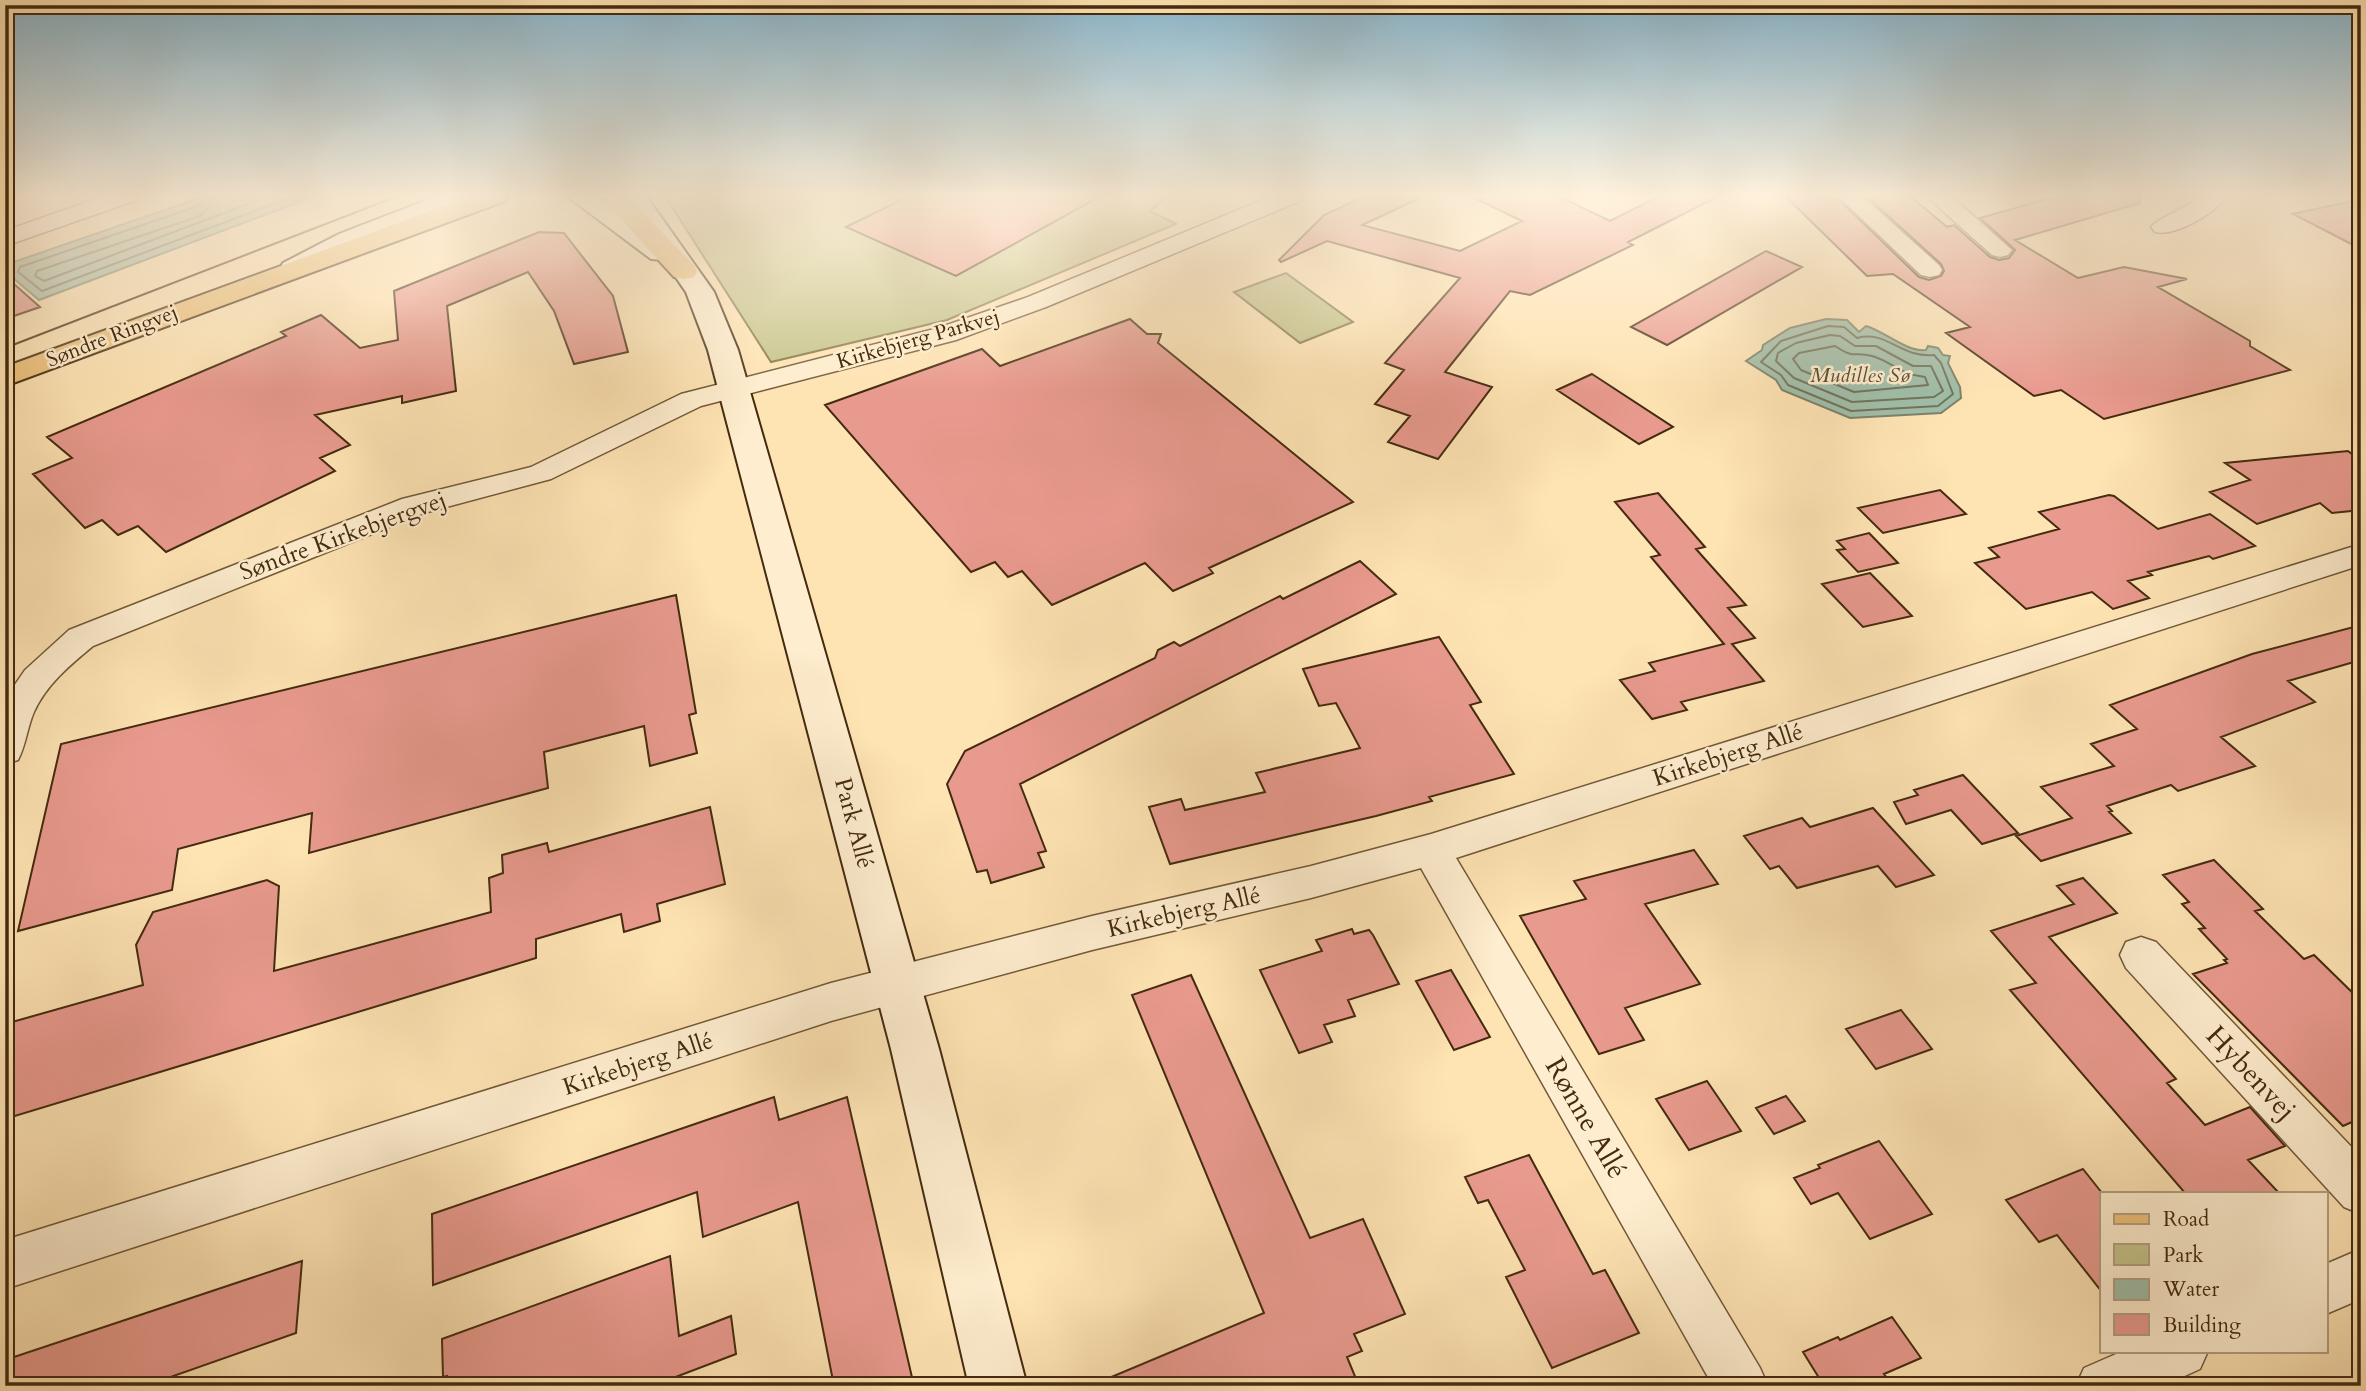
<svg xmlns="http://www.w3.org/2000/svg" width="2366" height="1391" viewBox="0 0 2366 1391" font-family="Cardo,serif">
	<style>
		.green { fill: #c4c389; stroke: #84774c; stroke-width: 2 }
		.water { fill: #a0bea9; stroke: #7b836b; stroke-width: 2 }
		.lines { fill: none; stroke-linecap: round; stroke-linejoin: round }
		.shore { stroke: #72745c; stroke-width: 2 }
		.building { fill: #e99a8e; stroke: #442b0f; stroke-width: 2 }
		.street-casing { stroke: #725938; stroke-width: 3 }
		.secondary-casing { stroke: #442b0f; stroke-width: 4 }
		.primary-casing { stroke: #442b0f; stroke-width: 4 }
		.street { fill: #feedce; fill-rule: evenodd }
		.secondary { fill: #feedce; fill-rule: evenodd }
		.primary { fill: #efc27a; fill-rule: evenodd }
		.tram { stroke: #442b0f; stroke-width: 2 }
		.labels { text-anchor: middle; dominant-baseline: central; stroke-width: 5; stroke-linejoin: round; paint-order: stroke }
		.far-street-label { font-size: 21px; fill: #442b0f; stroke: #feedce }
		.far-water-label { font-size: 21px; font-style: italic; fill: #5b5036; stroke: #feedce }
		.street-label { font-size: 24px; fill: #442b0f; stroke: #feedce }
		.near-street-label { font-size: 28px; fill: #442b0f; stroke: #feedce }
	</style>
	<rect width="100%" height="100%" fill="#fee3b3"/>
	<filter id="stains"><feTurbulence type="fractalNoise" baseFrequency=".00286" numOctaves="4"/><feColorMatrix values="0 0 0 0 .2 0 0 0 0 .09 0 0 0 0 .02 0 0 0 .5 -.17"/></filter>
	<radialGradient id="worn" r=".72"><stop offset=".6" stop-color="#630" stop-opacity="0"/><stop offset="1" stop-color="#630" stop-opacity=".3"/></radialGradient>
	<path class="green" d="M665 196H1169L1150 211 1176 224 947 320 771 362Z
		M1286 273 1353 322 1300 343 1234 292Z"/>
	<path class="water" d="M205 196H315L39 300 5 271V265Z
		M1826 319 1847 320 1859 332 1866 326C1886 332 1906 352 1926 350L1928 346 1938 348 1943 355 1950 356 1948 363 1960 387 1961 398 1941 413 1850 418 1782 390 1776 380 1746 361 1762 350 1763 345 1790 328Z"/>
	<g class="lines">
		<path class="shore" d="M203 196 198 206 20 267 18 272 42 291 295 196
			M212 196 210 206 200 216 37 271 35 276 44 281 269 196
			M1828 326 1844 327 1857 338C1888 330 1899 358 1934 355L1941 363 1953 394 1938 406 1851 411 1788 385 1781 375 1761 362 1781 341Z
			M1830 335 1840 336 1855 346H1876L1913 366H1931L1943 391 1934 397 1852 402 1794 378 1776 361 1778 353 1796 343Z
			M1835 346C1856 360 1853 351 1872 356 1893 362 1898 374 1925 377L1928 385 1854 392 1801 370 1793 359 1799 353Z"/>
	</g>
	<path class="building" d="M909 196H1101L956 276 846 227Z
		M1365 196H1425L1362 225 1460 251 1522 221 1470 196H1558L1610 221 1660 196H1719L1628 242 1633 245 1530 295 1510 291 1445 372 1492 387 1438 459 1388 442 1410 416 1375 404 1404 370 1385 363 1460 278 1327 241 1281 262 1279 260 1324 215Z
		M1785 196H1835L1919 277 1929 280 1941 276 1944 271 1941 264 1866 196H1910L1947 227 1954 225 1990 257 1999 260 2009 258 2015 250 1980 218 2054 197 2139 196 2140 203 2015 240 2078 278 2124 267 2187 279 2158 287 2250 341V346L2290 370 2104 419 2061 390 2034 396 1946 333 1970 327 1893 274 1867 276Z
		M2361 199V249L2293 214Z
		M539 232 564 233 613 296 628 352 574 364 554 311 528 272 447 306 456 391 402 403V396L315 415 350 445 320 458 335 471 166 552 138 526 118 535 102 520 85 528 33 474 72 458 47 437 286 336 281 332 321 315 360 348 398 340 394 291Z
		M1766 251 1802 267 1667 345 1631 327Z
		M5 276 40 307 5 319Z
		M1130 319 1147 334H1161L1158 343 1353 502 1209 568 1213 573 1173 591 1145 563 1052 605 1022 571 1008 577 995 562 971 572 825 405 982 349 1000 366Z
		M1592 374 1673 427 1639 444 1557 390Z
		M2348 451 2361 461V510L2332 513 2320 503 2257 524 2210 492 2250 480 2225 463Z
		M1940 490 1966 514 1883 533 1858 508Z
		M1658 493 1705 547 1696 549 1746 605 1728 608 1755 638 1732 644 1764 681 1681 702 1687 710 1652 719 1620 680 1655 671 1649 663 1724 644 1651 557 1660 555 1615 502Z
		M2109 495 2114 496 2158 529 2210 514 2255 546 2213 559 2209 556 2148 572 2152 575 2128 581 2149 598 2113 609 2092 592 2026 609 1975 563 1999 557 1989 548 2059 529 2039 512Z
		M1869 533 1898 563 1858 572 1837 550 1845 549 1837 541Z
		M1360 561 1396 594 1020 784 1046 851 1038 853 1044 867 991 883 987 870 977 872 947 784 965 751 1155 658 1158 650 1174 642 1180 646 1280 596 1283 599Z
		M1870 573 1912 616 1863 627 1822 584Z
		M676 595 696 713 689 715 697 753 650 766 644 726 544 752 548 788 309 853 312 813 178 849 172 890 18 931 61 744Z
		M2361 625V660L2288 681 2315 702 2221 737 2255 766 2178 791 2171 785 2107 806 2112 811 2109 812 2131 833 2041 861 2016 836 2072 818 2041 787 2114 766 2091 744 2137 729 2110 705 2252 654Z
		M1439 637 1481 702 1470 705 1514 774 1429 797 1432 801 1376 816 1170 864 1149 807 1181 799 1185 810 1265 792 1256 773 1360 748 1336 703 1319 706 1303 669Z
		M1963 775 2018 833 1982 844 1951 810 1906 824 1894 802 1918 795 1914 790Z
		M710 807 725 884 657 904 660 921 624 932 621 914 536 939V958L5 1119V1024L143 985 136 945 153 912 267 880 279 886 274 971 491 912 489 878 503 873 502 855 547 843 549 852Z
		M1873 808 1934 875 1896 887 1878 866 1797 888 1779 866 1770 869 1744 836 1802 818 1810 827Z
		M1694 850 1718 884 1645 904 1700 984 1625 1008 1644 1040 1599 1054 1520 916 1586 899 1574 881Z
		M2214 860 2263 909 2255 911 2304 959 2314 955 2361 1001V1118L2343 1126 2193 974 2227 963 2224 960 2227 959 2199 929 2205 928 2182 904 2189 902 2163 875Z
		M2083 878 2117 913 2049 937 2176 1079 2167 1083 2205 1125 2250 1107 2285 1146 2248 1160 2279 1193H2185L2010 990 2036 983 1991 931 2074 904 2057 886Z
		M1352 929 1354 934 1369 930 1373 935 1399 984 1348 1000 1355 1016 1324 1025 1332 1042 1299 1053 1260 970 1322 951 1316 940Z
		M1451 970 1490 1037 1454 1050 1416 981Z
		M1191 975 1310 1238 1363 1219 1405 1314 1354 1334 1362 1351 1347 1357 1359 1386H1090L1264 1313 1132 995Z
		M1901 1010 1932 1049 1876 1069 1846 1029Z
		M1707 1081 1741 1131 1689 1150 1656 1099Z
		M1786 1096 1805 1121 1774 1134 1756 1108Z
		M774 1097 779 1120 847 1097 914 1386H834L798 1202 703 1237 697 1192 433 1285 432 1214Z
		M1879 1141 1932 1214 1870 1239 1838 1193 1811 1204 1794 1178 1820 1168 1818 1165Z
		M1529 1155 1593 1274 1605 1270 1639 1333 1552 1368 1506 1277 1525 1270 1488 1200 1478 1203 1465 1177Z
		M2083 1169 2102 1193V1292L2057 1235 2039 1242 2006 1200Z
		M670 1256 679 1336 731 1316 736 1354 652 1386H448L447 1376 443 1377 442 1339Z
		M302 1261 296 1333 145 1386H5V1360Z
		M1892 1317 1921 1358 1884 1374 1893 1386H1824L1803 1352 1838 1337 1840 1340Z"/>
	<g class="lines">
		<defs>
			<path id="street" d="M104 196H137L134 201 5 246V231Z
				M1272 196H1303L1300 201 1046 307 956 340 701 406 551 479 424 513 93 646C70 665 46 685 34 712 27 728 26 745 18 760L5 764V699L25 670 69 630 402 499 531 467 681 394 938 328 1028 297Z
				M1838 196H1862L1939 265 1942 270 1939 275 1930 277 1921 275Z
				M1926 196H1951L2012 250 2008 255 2000 257 1992 255Z
				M2200 196 2225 198C2214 214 2174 237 2155 232L2151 227C2158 218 2189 207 2200 196Z
				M2361 544V565L1456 858 1760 1368 1768 1386H1713L1421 868 1311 898 1092 950 831 1021 5 1289V1240L831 983 1092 916 1311 866 1431 834Z
				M2141 937 2156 942 2361 1157V1214L2344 1207 2126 968 2120 955 2126 942Z
				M2361 1249V1299L2326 1314V1264Z
				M2123 1351H2208L2200 1369 2163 1386H2076L2084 1368Z"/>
			<path id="secondary" d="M437 196H472L469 201 357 246 303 275 293 277 283 275 280 269 283 263 339 234Z
				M567 196H596L643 229 621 196H646L714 292 738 350 939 1049 1027 1386H969L891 1049 708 350 686 292 664 260 651 259Z"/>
			<path id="primary" d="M472 196H508L505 201 5 386V367Z
				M600 196H627L694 265 697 271 694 277 684 279 674 277Z"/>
		</defs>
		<use href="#street" class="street-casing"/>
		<use href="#secondary" class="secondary-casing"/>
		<use href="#primary" class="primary-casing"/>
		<use href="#street" class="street"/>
		<use href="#secondary" class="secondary"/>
		<use href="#primary" class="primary"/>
		<path class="tram" d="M5 348 398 196"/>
	</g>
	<linearGradient id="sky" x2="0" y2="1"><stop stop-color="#8bb8cf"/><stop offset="0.5" stop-color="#fff2dd"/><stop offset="1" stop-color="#fff2dd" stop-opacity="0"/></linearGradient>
	<rect width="2366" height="391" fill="url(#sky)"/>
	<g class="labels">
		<g class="far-street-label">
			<text transform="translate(112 336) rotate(-21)">Søndre Ringvej</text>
			<text transform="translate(918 339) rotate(-16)">Kirkebjerg Parkvej</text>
		</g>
		<g class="far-water-label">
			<text x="1860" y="375">Mudilles Sø</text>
		</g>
		<g class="street-label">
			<text transform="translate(343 536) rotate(-20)">Søndre Kirkebjergvej</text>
			<text transform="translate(1728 755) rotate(-18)">Kirkebjerg Allé</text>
			<text transform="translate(854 823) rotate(75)">Park Allé</text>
			<text transform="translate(1184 912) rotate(-13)">Kirkebjerg Allé</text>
			<text transform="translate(638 1064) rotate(-18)">Kirkebjerg Allé</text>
		</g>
		<g class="near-street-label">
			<text transform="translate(2251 1073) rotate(47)">Hybenvej</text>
			<text transform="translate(1586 1118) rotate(60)">Rønne Allé</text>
		</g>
	</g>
	<rect width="2366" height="1391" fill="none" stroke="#fee3b3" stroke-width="28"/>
	<rect x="7" y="7" width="2352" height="1377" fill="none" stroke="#442b0f" stroke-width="3.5"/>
	<rect x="14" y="14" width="2338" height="1363" fill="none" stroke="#442b0f" stroke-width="2"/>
	<rect x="2100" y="1192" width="228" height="161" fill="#feedce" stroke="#b49f82" stroke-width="2"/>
	<rect x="2114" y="1214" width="35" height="10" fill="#efc27a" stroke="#b49f82" stroke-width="2"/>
	<text x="2163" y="1226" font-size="21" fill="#442b0f">Road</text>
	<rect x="2114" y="1244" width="35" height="21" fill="#c4c389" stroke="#b49f82" stroke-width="2"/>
	<text x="2163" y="1262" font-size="21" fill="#442b0f">Park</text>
	<rect x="2114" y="1279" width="35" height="21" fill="#a0bea9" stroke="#b49f82" stroke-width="2"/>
	<text x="2163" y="1296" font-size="21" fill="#442b0f">Water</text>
	<rect x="2114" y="1314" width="35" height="21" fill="#e99a8e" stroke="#b49f82" stroke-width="2"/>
	<text x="2163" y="1332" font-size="21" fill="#442b0f">Building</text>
	<rect width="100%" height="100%" filter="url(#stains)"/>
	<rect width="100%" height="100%" fill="url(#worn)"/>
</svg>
